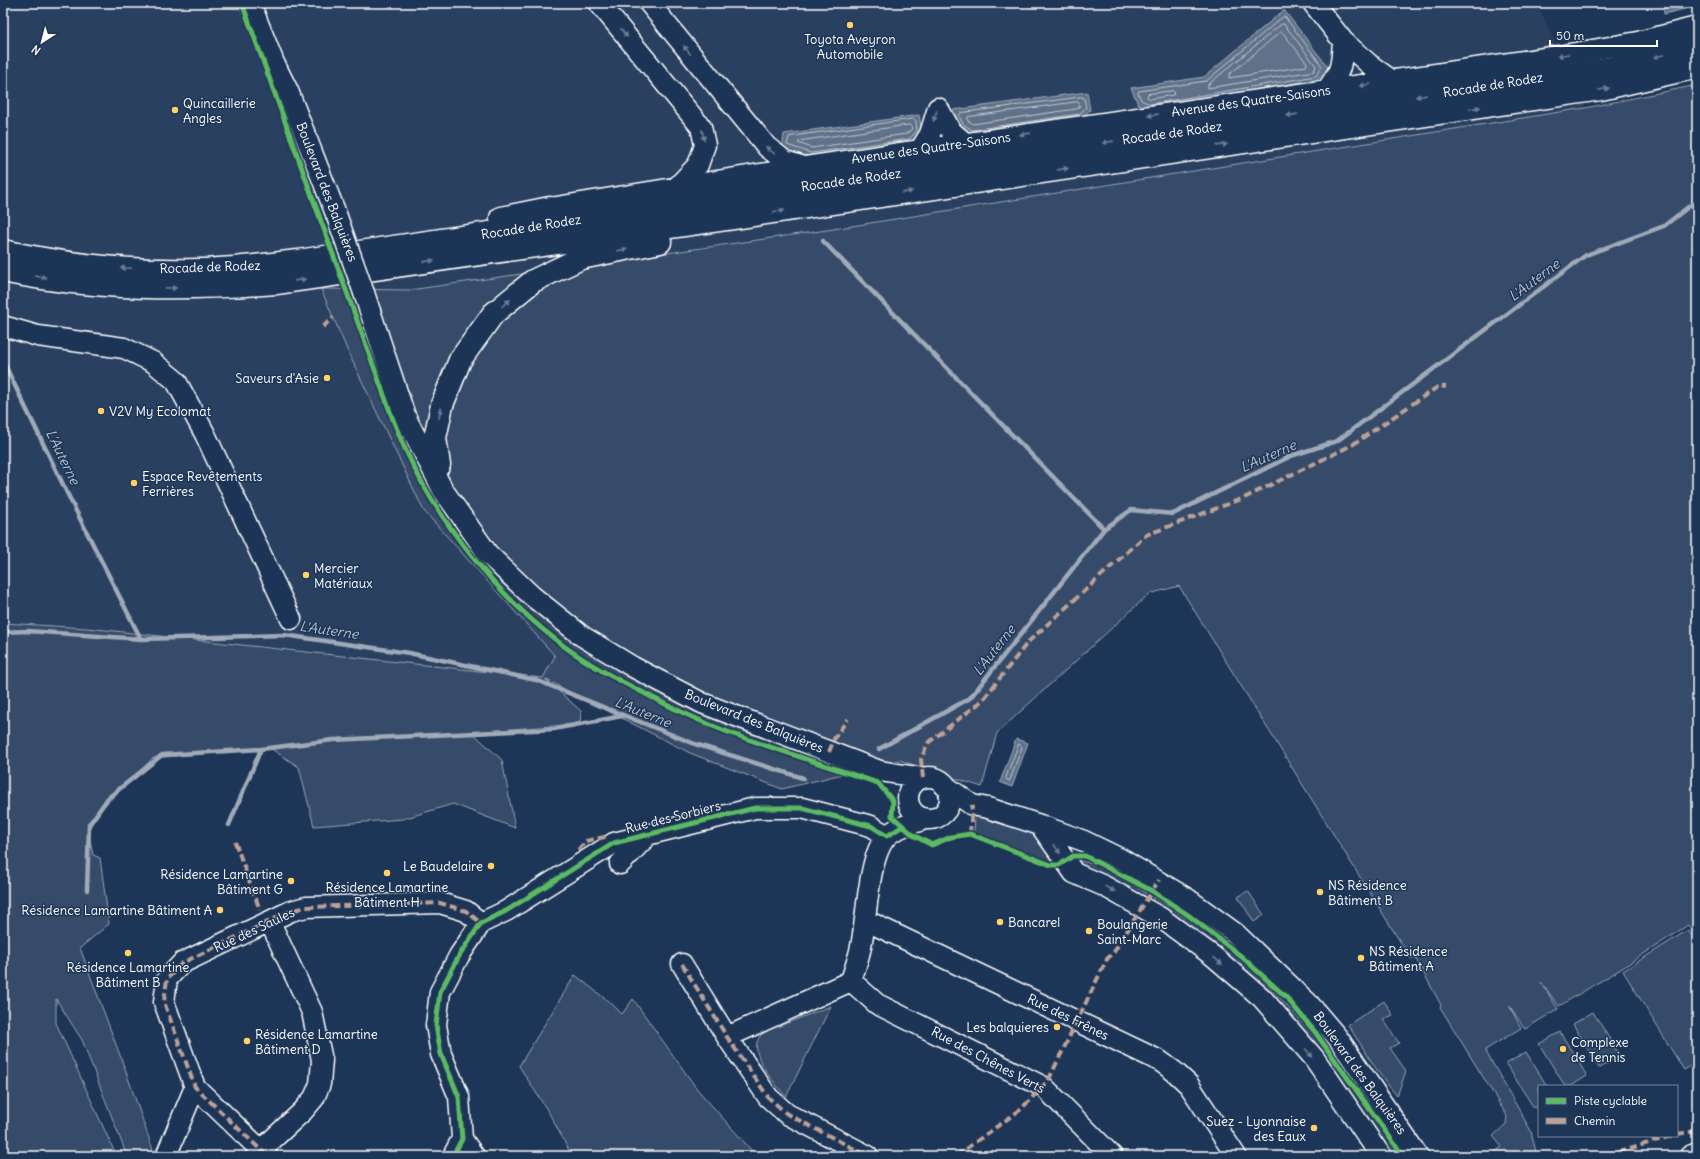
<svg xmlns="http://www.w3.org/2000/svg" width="1700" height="1159" viewBox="0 0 1700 1159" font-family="Delius,sans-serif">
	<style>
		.built { fill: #2a4161 }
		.green { fill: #364b69; stroke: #9aa5b4 }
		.water { fill: #617289; stroke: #a0aab8 }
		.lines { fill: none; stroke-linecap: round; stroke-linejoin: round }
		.shore { stroke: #c0c7d0; stroke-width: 1 }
		.stream { stroke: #a0aab8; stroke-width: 4.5 }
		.minor-casing { stroke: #fff; stroke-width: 23 }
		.highway-casing { stroke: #fff; stroke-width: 25 }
		.minor { stroke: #1d3557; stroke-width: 20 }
		.highway { stroke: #1d3557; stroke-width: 22 }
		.minor-bridge-casing { stroke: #fff; stroke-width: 23; stroke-linecap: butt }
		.minor-bridge { stroke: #1d3557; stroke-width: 20 }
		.quiet { stroke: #bda197; stroke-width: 4; stroke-dasharray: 8 4; stroke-linecap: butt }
		.cycleway-casing { stroke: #1d3557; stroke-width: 8 }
		.cycleway { stroke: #5cba63; stroke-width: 5 }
		.oneway { fill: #6c7c92 }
		.poi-dot { fill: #ffd166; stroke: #1d3557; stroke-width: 1.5 }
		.labels { text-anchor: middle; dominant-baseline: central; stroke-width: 3; stroke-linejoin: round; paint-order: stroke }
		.poi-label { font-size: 13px; fill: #fff; stroke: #1d3557; text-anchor: start }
		.street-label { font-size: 13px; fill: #fff; stroke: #1d3557 }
		.water-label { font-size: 14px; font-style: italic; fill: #b8c0ca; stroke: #1d3557 }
	</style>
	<rect width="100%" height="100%" fill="#1d3557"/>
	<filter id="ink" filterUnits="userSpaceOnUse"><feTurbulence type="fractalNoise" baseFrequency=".025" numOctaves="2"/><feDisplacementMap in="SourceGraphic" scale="8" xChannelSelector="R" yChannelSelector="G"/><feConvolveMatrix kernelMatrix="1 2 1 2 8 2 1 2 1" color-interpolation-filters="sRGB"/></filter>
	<g filter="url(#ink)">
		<path class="built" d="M3 3H1537L1585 108 827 230 410 290 321 289 349 354 424 511 555 656 543 678 87 628 3 623Z"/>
		<path class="green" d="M1697 85V938L1688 925 1616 972 1559 1006 1541 982 1558 1009 1525 1029 1509 1005 1521 1028 1485 1050 1531 1131 1537 1156H1489L1502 1147 1493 1136 1506 1124 1507 1116 1440 1007 1441 1005 1415 957 1411 959 1179 586 1149 594 997 733 982 787 899 760 782 789 690 753 545 679 581 711 580 724 472 732 502 760 515 828 453 804 403 819 314 826 299 767 270 748 153 758 87 823 93 855 100 858 109 924 80 948 124 1066 155 1156H127L82 1040 56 999V1023L115 1153 118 1156H3V623L87 628 543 678 555 656 424 511 349 354 321 289 410 290 827 230 1585 108Z
			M975 815C1013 819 1035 830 1059 860L1051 862 974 833Z
			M1072 860C1100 862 1123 879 1146 893L1141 900 1078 867Z
			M1248 891 1264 915 1254 922 1238 897Z
			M1154 897C1204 929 1252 966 1292 1011 1332 1055 1366 1106 1398 1156H1389L1325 1063 1149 905Z
			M1688 930 1697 944V1062L1684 1070 1623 971Z
			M575 975 612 1004 622 1014 633 999 697 1089 753 1152 749 1156H572L549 1113 519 1066Z
			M1384 1001 1393 1015 1383 1019 1399 1043 1390 1048 1406 1071 1397 1096 1381 1076 1348 1025Z
			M831 1006 828 1012 786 1097C776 1084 745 1052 761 1035 763 1033 767 1032 769 1030Z
			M1593 1012 1620 1056 1599 1068 1573 1024Z
			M1560 1032 1587 1076 1571 1086H1565L1539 1044Z
			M1526 1052 1547 1086H1539V1105L1534 1108 1506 1064Z"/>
		<path class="water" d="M1663 3H1697V6L1664 14Z
			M1284 10 1328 67 1319 79 1149 108 1138 104 1131 88 1204 77Z
			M1087 92 1090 110 1081 118 970 134 960 127 953 110Z
			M919 115 922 132 911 143 811 158 782 149 784 134Z
			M1016 739 1028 743 1012 787 1000 782Z"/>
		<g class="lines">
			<path class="shore" d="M1283 17H1285L1322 66 1316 76 1150 104 1141 100 1138 93 1139 91 1206 81Z
				M1282 24H1284L1316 66 1314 71 1208 88V85Z
				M1281 32 1283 33 1307 63 1306 66 1229 78V75Z
				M1173 91 1175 93 1173 95 1150 99 1147 97 1148 94Z
				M1082 97 1084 98 1086 108 1079 114 972 130 963 124 959 116 961 113Z
				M1078 102 1080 106 1076 109 973 124 967 120 968 117Z
				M914 119 916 121 917 131 909 139 811 153 787 145 789 137Z
				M909 125 911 126 912 129 906 134 812 148 798 143 800 141Z
				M1019 744 1022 747 1010 780 1008 781 1006 778Z"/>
			<path class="stream" d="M823 241 1104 529
				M3 361 71 501 141 639 284 635 409 653 536 680 695 744 803 778
				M3 632 28 631 141 639
				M879 749 970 698 1104 529 1131 510 1173 514 1291 456 1337 441 1586 255 1664 226 1697 200
				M229 825 261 749 333 740 554 729 622 716
				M87 890 89 825 108 798 162 755 261 749"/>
			<defs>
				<path id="minor" d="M250 3 274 63 288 91 336 214
					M599 3 701 127 705 145 698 165 677 187
					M649 3 767 147 785 161 804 167
					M1313 3 1343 41 1369 64 1394 82
					M1326 91C1342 69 1341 68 1343 41
					M920 150 930 134 938 108 951 131 965 143
					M550 208 804 167 1558 56 1638 42 1697 27
					M364 293 405 416 443 490 488 554 532 596 582 636 633 667 702 703 880 771 923 778
					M3 326 38 336 124 348 153 362 176 381 205 434 291 619
					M908 798a21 21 0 1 1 42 0a21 21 0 1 1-42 0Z
					M944 785 972 805 988 808 1040 825 1084 841 1121 859 1188 899 1235 933 1309 1004 1338 1038 1418 1156
					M1040 825 1074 873 1104 886 1161 918 1213 956 1262 998 1314 1058 1381 1156
					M620 864 648 835
					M865 920 1160 1061 1175 1072 1189 1085 1236 1156
					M682 964 727 1037 768 1097 787 1114 868 1156
					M851 981 877 1004 1044 1087 1112 1156
					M727 1037 851 981C854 970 859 958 861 946 867 918 868 857 886 837 896 826 913 824 925 819
					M462 1139 474 1156
					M261 1150 303 1111 314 1098 320 1084 322 1060 312 1012 270 922
					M166 1156 195 1087
					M267 1156 195 1087 164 1002 167 979 182 963 291 911 306 907 440 903 466 911 481 923
					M453 1156 462 1139 459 1097 441 1054 436 1025 440 992 459 956 481 923 506 911 614 843 755 808H802L871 826 887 836
					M1690 1156 1697 1153"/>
				<path id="highway" d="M501 218 550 208
					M3 251C66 265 134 272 199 270 232 269 265 265 298 261L1611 68 1697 47
					M3 271C93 290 185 290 276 283L740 217 1601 89 1697 67
					M439 465 435 438 442 405 460 360 493 314 533 281 581 258 660 242"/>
			</defs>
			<use href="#minor" class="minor-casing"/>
			<use href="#highway" class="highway-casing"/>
			<use href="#minor" class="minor"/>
			<use href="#highway" class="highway"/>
			<defs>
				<path id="minor-bridge" d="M336 214 364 293"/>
			</defs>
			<use href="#minor-bridge" class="minor-bridge-casing"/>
			<use href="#minor-bridge" class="minor-bridge"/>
			<path class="quiet" d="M323 327 333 317
				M829 752 835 737 848 719
				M923 778 921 759 928 743 982 701 1028 642 1146 535 1244 498 1352 445 1439 386 1446 387
				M970 834 972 805
				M235 842 260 910
				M578 850 586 841 609 836
				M682 964 727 1037 768 1097 787 1114 868 1156
				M1677 1134 1697 1131
				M267 1156 195 1087 164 1002 167 979 182 963 291 911 306 907 440 903 466 911 481 923V925
				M956 1156 1020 1110 1048 1081 1107 959 1114 952 1159 880
				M1606 1156 1671 1136"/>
			<defs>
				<path id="cycleway" d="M242 3 392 417C397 430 402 443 408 455 440 524 496 593 556 640 581 660 610 676 638 690 670 707 702 723 736 735 783 752 831 767 878 783L893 801 892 816 913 835 932 845 951 837 970 834 1051 865H1059L1073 856H1085L1152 891 1188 915 1242 957 1286 997 1315 1032 1403 1156
					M453 1156 462 1139 459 1097 441 1054 436 1025 440 992 459 956 481 923 506 911 614 843 755 808H802L871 826 887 836 903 826"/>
			</defs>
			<use href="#cycleway" class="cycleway-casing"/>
			<use href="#cycleway" class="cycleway"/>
		</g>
		<defs><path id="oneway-solid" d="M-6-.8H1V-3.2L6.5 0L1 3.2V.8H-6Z"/></defs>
		<g class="oneway">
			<use href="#oneway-solid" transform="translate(624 33) rotate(50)"/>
			<use href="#oneway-solid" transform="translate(687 50) rotate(-129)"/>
			<use href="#oneway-solid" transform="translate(1563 55) rotate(170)"/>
			<use href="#oneway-solid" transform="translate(1659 56) rotate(166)"/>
			<use href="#oneway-solid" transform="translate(1365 85) rotate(172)"/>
			<use href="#oneway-solid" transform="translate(1604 89) rotate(-12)"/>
			<use href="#oneway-solid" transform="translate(1421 96) rotate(171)"/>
			<use href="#oneway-solid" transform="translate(1475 108) rotate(-8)"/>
			<use href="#oneway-solid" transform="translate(1153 115) rotate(172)"/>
			<use href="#oneway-solid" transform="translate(1292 115) rotate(172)"/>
			<use href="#oneway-solid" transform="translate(935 116) rotate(108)"/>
			<use href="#oneway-solid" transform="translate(1025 134) rotate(172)"/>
			<use href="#oneway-solid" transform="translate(703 135) rotate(79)"/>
			<use href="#oneway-solid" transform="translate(1108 142) rotate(172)"/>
			<use href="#oneway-solid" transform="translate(1222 145) rotate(-8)"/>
			<use href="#oneway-solid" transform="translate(770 150) rotate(-139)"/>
			<use href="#oneway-solid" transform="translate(1063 169) rotate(-8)"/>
			<use href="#oneway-solid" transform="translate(907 192) rotate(-8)"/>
			<use href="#oneway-solid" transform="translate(779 211) rotate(-8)"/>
			<use href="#oneway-solid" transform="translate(622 250) rotate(-11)"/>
			<use href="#oneway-solid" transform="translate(429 261) rotate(-8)"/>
			<use href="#oneway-solid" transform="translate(126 268) rotate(-177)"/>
			<use href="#oneway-solid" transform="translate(41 277) rotate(10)"/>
			<use href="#oneway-solid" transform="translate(300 280) rotate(-8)"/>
			<use href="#oneway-solid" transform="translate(171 288) rotate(1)"/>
			<use href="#oneway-solid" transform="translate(506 303) rotate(-39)"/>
			<use href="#oneway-solid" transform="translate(440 413) rotate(-78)"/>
			<use href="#oneway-solid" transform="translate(1057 849) rotate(56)"/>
			<use href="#oneway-solid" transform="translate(1110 889) rotate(28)"/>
			<use href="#oneway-solid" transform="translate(1218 961) rotate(41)"/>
			<use href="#oneway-solid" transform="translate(1309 1053) rotate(49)"/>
		</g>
	</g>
	<g class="poi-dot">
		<circle cx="850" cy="25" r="4"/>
		<circle cx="175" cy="110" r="4"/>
		<circle cx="327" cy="378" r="4"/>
		<circle cx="101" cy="411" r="4"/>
		<circle cx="134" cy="483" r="4"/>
		<circle cx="306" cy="575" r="4"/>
		<circle cx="491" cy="866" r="4"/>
		<circle cx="387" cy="873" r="4"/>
		<circle cx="291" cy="881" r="4"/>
		<circle cx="1320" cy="892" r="4"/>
		<circle cx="220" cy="910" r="4"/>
		<circle cx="1000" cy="922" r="4"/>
		<circle cx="1089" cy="931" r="4"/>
		<circle cx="128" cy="953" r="4"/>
		<circle cx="1361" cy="958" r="4"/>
		<circle cx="1057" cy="1027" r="4"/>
		<circle cx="247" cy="1041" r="4"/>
		<circle cx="1563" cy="1049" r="4"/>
		<circle cx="1314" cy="1128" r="4"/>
	</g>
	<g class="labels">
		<g class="poi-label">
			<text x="850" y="39" text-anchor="middle">Toyota Aveyron<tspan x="850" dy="15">Automobile</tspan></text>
			<text x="183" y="103">Quincaillerie<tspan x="183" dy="15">Angles</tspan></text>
			<text x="319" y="378" text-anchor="end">Saveurs d'Asie</text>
			<text x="109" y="411">V2V My Ecolomat</text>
			<text x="142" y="476">Espace Revêtements<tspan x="142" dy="15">Ferrières</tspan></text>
			<text x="314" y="568">Mercier<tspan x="314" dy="15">Matériaux</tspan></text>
			<text x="483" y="866" text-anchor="end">Le Baudelaire</text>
			<text x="283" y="874" text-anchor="end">Résidence Lamartine<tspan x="283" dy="15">Bâtiment G</tspan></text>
			<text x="1328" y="885">NS Résidence<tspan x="1328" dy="15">Bâtiment B</tspan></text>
			<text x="387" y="887" text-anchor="middle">Résidence Lamartine<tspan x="387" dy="15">Bâtiment H</tspan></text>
			<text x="212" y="910" text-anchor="end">Résidence Lamartine Bâtiment A</text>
			<text x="1008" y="922">Bancarel</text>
			<text x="1097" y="924">Boulangerie<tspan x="1097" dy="15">Saint-Marc</tspan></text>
			<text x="1369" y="951">NS Résidence<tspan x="1369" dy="15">Bâtiment A</tspan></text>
			<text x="128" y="967" text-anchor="middle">Résidence Lamartine<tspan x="128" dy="15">Bâtiment B</tspan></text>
			<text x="1049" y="1027" text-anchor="end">Les balquieres</text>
			<text x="255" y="1034">Résidence Lamartine<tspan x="255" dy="15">Bâtiment D</tspan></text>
			<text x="1571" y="1042">Complexe<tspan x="1571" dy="15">de Tennis</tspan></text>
			<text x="1306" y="1121" text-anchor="end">Suez - Lyonnaise<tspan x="1306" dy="15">des Eaux</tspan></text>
		</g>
		<g class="street-label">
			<text transform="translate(1493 85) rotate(-9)">Rocade de Rodez</text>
			<text transform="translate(1251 101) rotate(-8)">Avenue des Quatre-Saisons</text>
			<text transform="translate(1172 133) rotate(-8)">Rocade de Rodez</text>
			<text transform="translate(931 148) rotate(-8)">Avenue des Quatre-Saisons</text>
			<text transform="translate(851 180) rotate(-8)">Rocade de Rodez</text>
			<text transform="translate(327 192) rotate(69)">Boulevard des Balquières</text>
			<text transform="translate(531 227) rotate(-9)">Rocade de Rodez</text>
			<text transform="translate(210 267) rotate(-2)">Rocade de Rodez</text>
			<text transform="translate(754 721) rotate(22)">Boulevard des Balquières</text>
			<text transform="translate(673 817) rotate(-14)">Rue des Sorbiers</text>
			<text transform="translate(254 930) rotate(-25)">Rue des Saules</text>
			<text transform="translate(1068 1017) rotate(26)">Rue des Frênes</text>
			<text transform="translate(988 1060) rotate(28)">Rue des Chênes Verts</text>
			<text transform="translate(1360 1073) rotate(54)">Boulevard des Balquières</text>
		</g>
		<g class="water-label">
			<text transform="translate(1534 280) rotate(-37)">L'Auterne</text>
			<text transform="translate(1268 456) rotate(-24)">L'Auterne</text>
			<text transform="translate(63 457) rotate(64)">L'Auterne</text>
			<text transform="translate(329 630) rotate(8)">L'Auterne</text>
			<text transform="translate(994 650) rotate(-52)">L'Auterne</text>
			<text transform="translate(643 712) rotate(22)">L'Auterne</text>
		</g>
	</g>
	<rect width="1700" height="1159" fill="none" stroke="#1d3557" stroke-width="16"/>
	<rect x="8" y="8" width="1684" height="1143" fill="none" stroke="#fff" stroke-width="1.5" filter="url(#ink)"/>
	<rect x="1538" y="1085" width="140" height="52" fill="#1d3557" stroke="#77869a"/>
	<rect x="1546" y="1098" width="20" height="6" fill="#5cba63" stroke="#77869a"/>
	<text x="1574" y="1105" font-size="12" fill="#ffffff">Piste cyclable</text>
	<rect x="1546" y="1118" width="20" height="6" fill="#bda197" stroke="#77869a"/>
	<text x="1574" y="1125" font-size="12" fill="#ffffff">Chemin</text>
	<g transform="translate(42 42) rotate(216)" stroke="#1d3557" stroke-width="3" paint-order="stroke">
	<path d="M0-3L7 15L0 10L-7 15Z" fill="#ffffff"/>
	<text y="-6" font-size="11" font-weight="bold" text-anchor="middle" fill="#ffffff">N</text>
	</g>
	<path d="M1550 40v6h107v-6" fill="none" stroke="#ffffff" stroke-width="2"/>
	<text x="1556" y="40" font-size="12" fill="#ffffff" stroke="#1d3557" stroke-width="3" paint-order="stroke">50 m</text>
</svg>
